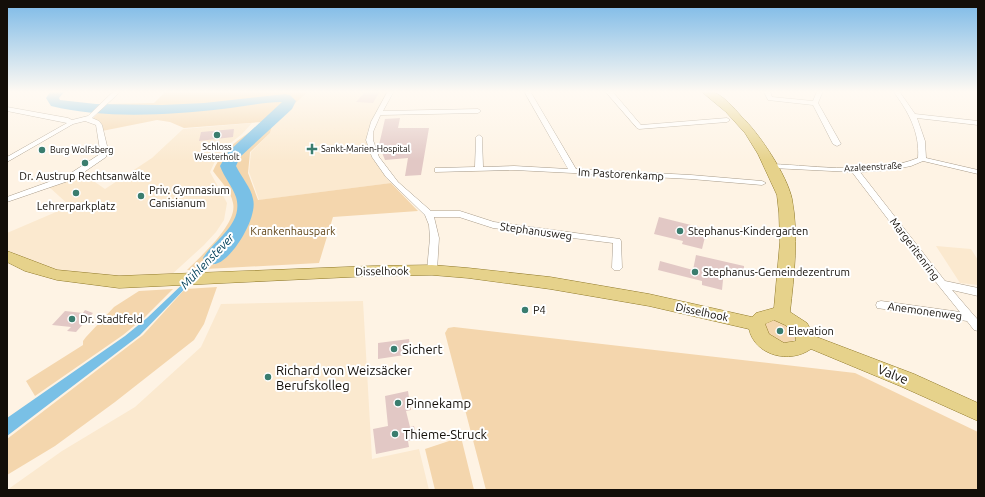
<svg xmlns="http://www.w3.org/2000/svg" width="985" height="497" viewBox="0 0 985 497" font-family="Ubuntu,sans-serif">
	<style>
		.built { fill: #fbe9cf }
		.green { fill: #f4d6ad }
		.water { fill: #79c0e6 }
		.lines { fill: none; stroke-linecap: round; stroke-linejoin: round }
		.river { fill: #79c0e6; fill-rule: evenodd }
		.building { fill: #e2c8c5 }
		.minor-casing { stroke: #a99c8a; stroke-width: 1 }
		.primary-casing { stroke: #917a2a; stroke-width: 1 }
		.minor { fill: #fff; fill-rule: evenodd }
		.primary { fill: #e6d28b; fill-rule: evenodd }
		.poi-dot { fill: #3a7d6f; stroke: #fff; stroke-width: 1.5 }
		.labels { text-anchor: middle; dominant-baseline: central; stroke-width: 4; stroke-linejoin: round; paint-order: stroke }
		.far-poi-label { font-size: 9px; fill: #130e08; stroke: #fff; text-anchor: start }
		.far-street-label { font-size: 9px; fill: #130e08; stroke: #fff }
		.street-label { font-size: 11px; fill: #130e08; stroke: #fff }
		.poi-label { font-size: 11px; fill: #130e08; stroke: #fff; text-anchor: start }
		.park-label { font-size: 11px; fill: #624618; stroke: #fff }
		.water-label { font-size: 12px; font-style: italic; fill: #04425c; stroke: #fff }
		.near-poi-label { font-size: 13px; fill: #130e08; stroke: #fff; text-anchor: start }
		.near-street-label { font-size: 13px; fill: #130e08; stroke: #fff }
	</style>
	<rect width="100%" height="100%" fill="#fef3e4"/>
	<path class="built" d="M309 91H390L367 132 368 146 391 183 259 200 249 172 251 152 270 133 273 123Z
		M252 123 242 134 223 149 217 157 210 172 227 203 224 220 216 232 204 245 169 277 152 279 57 273 7 250V233L70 206 48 186 82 173 105 189 152 158 183 129Z
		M936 246 971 249 978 260V285L960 283Z
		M363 301 372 459 419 449 429 490H7L62 451 135 407 201 347 221 304Z"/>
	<path class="green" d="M166 91H309L273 123 270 133 250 152 248 173 258 200 391 183 418 211 333 217 319 263 187 270C201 256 238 223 233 203 231 191 220 181 213 171 226 144 242 140 262 122L184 128 170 122 157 120 102 131 92 119 103 109H196L266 99 294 98 267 97 196 107H105L108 104 154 103Z
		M217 287 204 324 194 340 115 402 55 446 7 475V439L143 335 185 289Z
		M173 289 145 317 123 335 35 396 26 381 83 345V341L86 337 114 307 139 291Z
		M772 320 781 321 796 333V339C783 347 772 341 765 330V324Z
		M454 327 855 373 978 432V490H486L445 333 448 328Z
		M461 437 474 490H435L425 449Z"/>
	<path class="water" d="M230 239 232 240 140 335 7 436V418L125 336 147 318Z"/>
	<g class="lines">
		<path class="river" d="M51 91H65L59 98 60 100 96 104 162 105 204 103 285 94 290 95 296 101 292 109 240 157 236 166C241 177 251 187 253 199 258 216 234 257 218 263 214 265 211 264 206 263L203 258C215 239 244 224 236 197 232 186 224 177 220 166L228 152 282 102C262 102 242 107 222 109 167 115 105 119 51 106L46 98Z"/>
	</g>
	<path class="building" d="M366 91H380L373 103 356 102Z
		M400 118 398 128H429L421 175 405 176 408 158 385 160 379 145 385 119Z
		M234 129 233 137 199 141 201 132Z
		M659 217 707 229 702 249 682 244 683 241 654 234Z
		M696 255 744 266V275L724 270 722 290 702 285V281L658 270 660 261 693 270Z
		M85 310 93 313 76 332 67 331 71 327 52 325 65 311 83 313Z
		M409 339 411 354 378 359V343Z
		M408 391 411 410 406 411 410 427 414 426 417 439 408 441 409 447 376 454 373 429 388 426 385 396Z"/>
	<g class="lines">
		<defs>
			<path id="minor" d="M114 91H121L92 118 99 121 102 125 108 150 106 157 74 179 7 202V197L68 175 100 154V150L96 125 85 121 73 124 7 162V157L67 123 7 111V107L68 118 72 120 88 116Z
				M388 91H394L383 111 478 109 481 111 478 113 381 115 380 116 373 132V140L379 157 398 182 431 211H460L494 222 620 239 621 241 622 268 620 270H614L612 268 613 243 493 228 459 217H434L439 238 437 270 432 273 429 272 427 270 430 238 429 225 425 215 386 177 372 157 366 140 371 122Z
				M524 91H530L576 169 691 175 762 181 766 183 762 185 691 179 514 170 435 172V168H438L475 167 476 137 479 135 482 137 483 167 514 166 568 169Z
				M605 91H612L641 125 727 118 730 120 727 122 639 129 637 128Z
				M770 91 772 97 813 101 817 91H823L818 103 841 144 837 146 833 144 813 105 768 100 764 92Z
				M893 91H899L915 114 978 121V125L917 118 925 141 926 158 978 170V174L923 161 911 166 891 170 860 172 945 281 978 288V296L952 290 978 320V331L974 330 967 321 877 308 876 305 877 302 881 301 960 312 939 286 852 172 772 168 768 166 772 164C817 166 876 175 918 158 920 132 908 111 893 91Z"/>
			<path id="primary" d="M701 91C705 91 710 91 713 92 724 96 734 108 741 116 759 133 787 175 792 199 799 236 794 276 790 312L807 323 814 336 914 374 978 403V421L900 386 811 349C790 364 755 356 749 329L649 306 550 289 468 278 432 275 372 276 119 288 57 280 25 271 7 262V251L57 270 119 276 372 266 432 265 468 268 550 277 649 294 752 317 756 313 774 308 780 242 779 213 777 195 758 154 745 133 726 112ZM774 320 785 325 795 334 796 341 784 343 769 334 765 324Z"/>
		</defs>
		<use href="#minor" class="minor-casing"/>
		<use href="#primary" class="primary-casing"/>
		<use href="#minor" class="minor"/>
		<use href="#primary" class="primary"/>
	</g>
	<linearGradient id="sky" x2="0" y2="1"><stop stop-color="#7bb9e7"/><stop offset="0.57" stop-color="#fffaf3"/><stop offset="1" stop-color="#fffaf3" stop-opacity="0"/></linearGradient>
	<rect width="985" height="161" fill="url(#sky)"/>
	<g class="poi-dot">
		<circle cx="217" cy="135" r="4"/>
		<path d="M310 143h4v4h4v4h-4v4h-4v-4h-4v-4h4z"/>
		<circle cx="42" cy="150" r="4"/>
		<circle cx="85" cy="163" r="4"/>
		<circle cx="76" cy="193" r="4"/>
		<circle cx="141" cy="196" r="4"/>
		<circle cx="680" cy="231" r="4"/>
		<circle cx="695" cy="272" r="4"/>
		<circle cx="525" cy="310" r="4"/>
		<circle cx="72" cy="319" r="4"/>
		<circle cx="780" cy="331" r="4"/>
		<circle cx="394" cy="349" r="4"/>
		<circle cx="268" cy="377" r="4"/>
		<circle cx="398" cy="403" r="4"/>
		<circle cx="395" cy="434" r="4"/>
	</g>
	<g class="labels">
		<g class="far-poi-label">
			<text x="217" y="147" text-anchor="middle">Schloss<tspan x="217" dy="10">Westerholt</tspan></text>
			<text x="321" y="149">Sankt-Marien-Hospital</text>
			<text x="50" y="150">Burg Wolfsberg</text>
		</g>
		<g class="far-street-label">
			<text transform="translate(873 167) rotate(-3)">Azaleenstraße</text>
		</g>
		<g class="street-label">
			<text transform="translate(621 174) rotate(3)">Im Pastorenkamp</text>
			<text transform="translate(536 231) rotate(8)">Stephanusweg</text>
			<text transform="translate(915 249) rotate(53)">Margeritenring</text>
			<text transform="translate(382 271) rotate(-1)">Disselhook</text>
			<text transform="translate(925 311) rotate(8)">Anemonenweg</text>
			<text transform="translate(702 312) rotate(12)">Disselhook</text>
		</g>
		<g class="poi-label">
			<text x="85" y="176" text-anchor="middle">Dr. Austrup Rechtsanwälte</text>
			<text x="149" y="190">Priv. Gymnasium<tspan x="149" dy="13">Canisianum</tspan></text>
			<text x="76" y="206" text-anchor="middle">Lehrerparkplatz</text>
			<text x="688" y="231">Stephanus-Kindergarten</text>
			<text x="703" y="272">Stephanus-Gemeindezentrum</text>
			<text x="533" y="310">P4</text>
			<text x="80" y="319">Dr. Stadtfeld</text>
			<text x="788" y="331">Elevation</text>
		</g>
		<g class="park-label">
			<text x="293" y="231">Krankenhauspark</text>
		</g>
		<g class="water-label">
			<text transform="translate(207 261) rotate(-46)">Mühlenstever</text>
		</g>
		<g class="near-poi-label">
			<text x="402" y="349">Sichert</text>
			<text x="276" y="370">Richard von Weizsäcker<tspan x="276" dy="15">Berufskolleg</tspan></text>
			<text x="406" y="403">Pinnekamp</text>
			<text x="403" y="434">Thieme-Struck</text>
		</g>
		<g class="near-street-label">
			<text transform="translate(893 374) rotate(22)">Valve</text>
		</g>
	</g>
	<rect width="985" height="497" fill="none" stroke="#130e08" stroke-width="16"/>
</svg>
